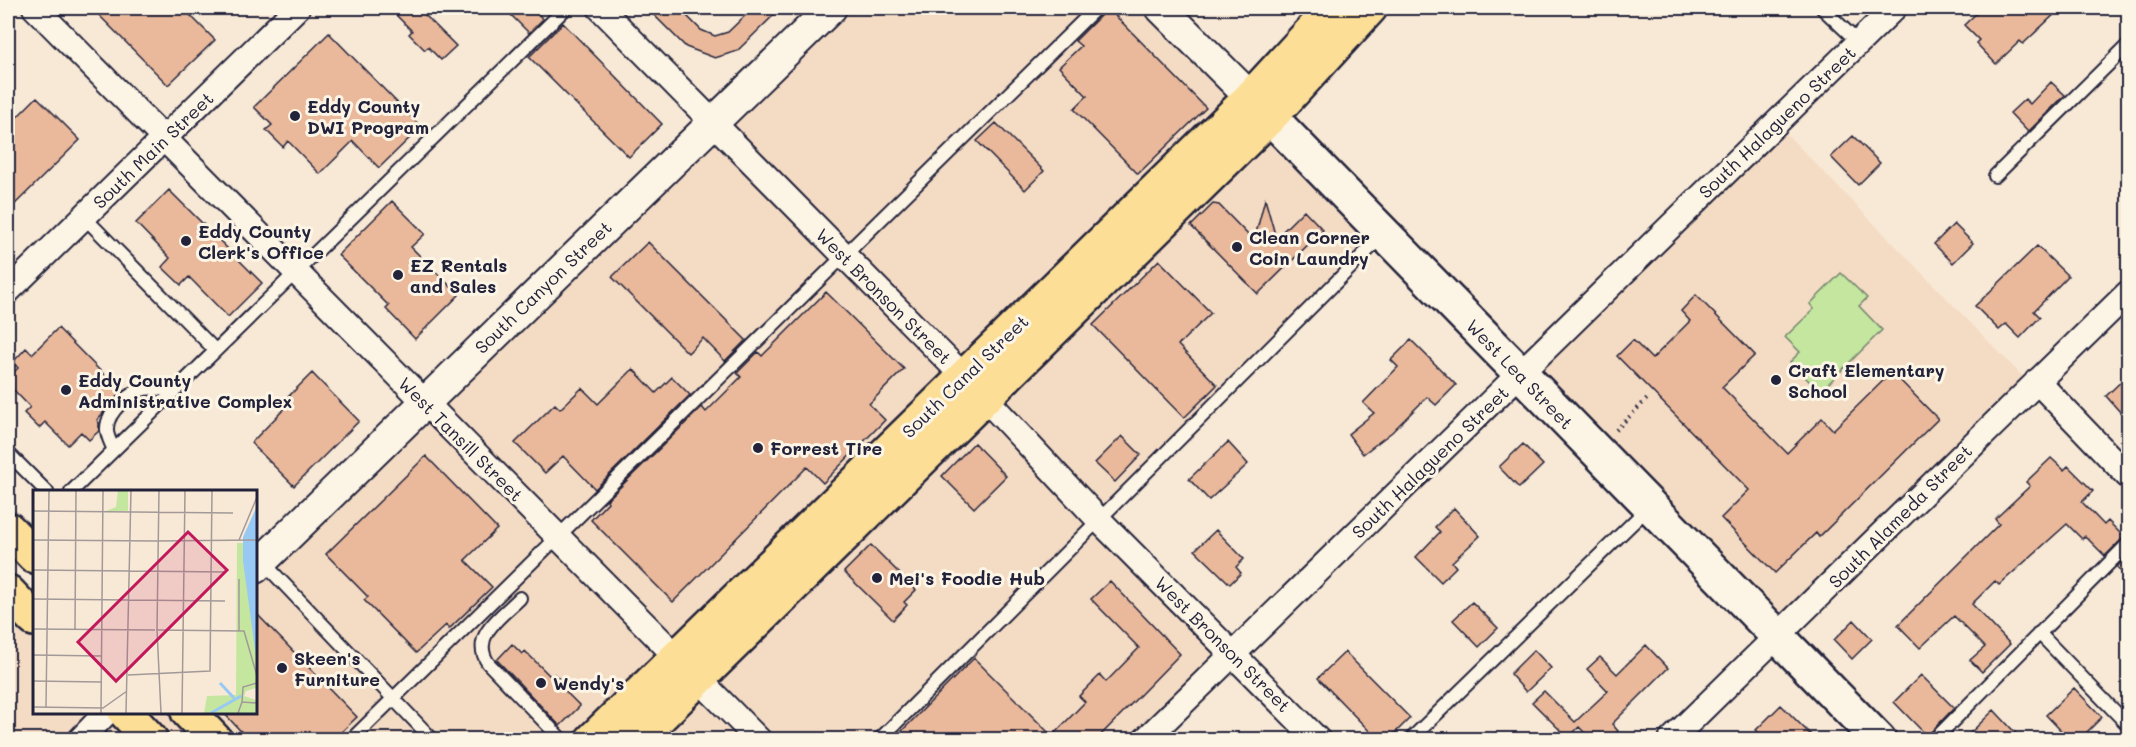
<svg xmlns="http://www.w3.org/2000/svg" width="2136" height="747" viewBox="0 0 2136 747" font-family="Mali,sans-serif">
	<style>
		.built { fill: #f4dbc4 }
		.green { fill: #c4e69f; stroke: #73846d; stroke-width: 1.5 }
		.building { fill: #eab99b; stroke: #22223b; stroke-width: 1.5 }
		.lines { fill: none; stroke-linecap: round; stroke-linejoin: round }
		.service-casing { stroke: #22223b; stroke-width: 16 }
		.minor-casing { stroke: #22223b; stroke-width: 28 }
		.tertiary-casing { stroke: #22223b; stroke-width: 34 }
		.secondary-casing { stroke: #22223b; stroke-width: 38 }
		.trunk-casing { stroke: #22223b; stroke-width: 38 }
		.path { stroke: #22223b; stroke-width: 4; stroke-dasharray: 1.5 4.5; stroke-linecap: butt }
		.service { stroke: #fcf5e5; stroke-width: 12 }
		.minor { stroke: #fcf5e5; stroke-width: 24 }
		.tertiary { stroke: #fcf5e5; stroke-width: 30 }
		.secondary { stroke: #fcf5e5; stroke-width: 33 }
		.trunk { stroke: #fcde96; stroke-width: 33 }
		.poi-dot { fill: #22223b; stroke: #fcf5e5; stroke-width: 2 }
		.labels { text-anchor: middle; dominant-baseline: central; stroke-width: 6; stroke-linejoin: round; paint-order: stroke }
		.poi-label { font-size: 18px; font-weight: bold; fill: #22223b; stroke: #fcf5e5; text-anchor: start }
		.street-label { font-size: 18px; fill: #22223b; stroke: #fcf5e5 }
		.inset-river { fill: none; stroke: #98c9f4; stroke-width: 3 }
		.inset-road { fill: none; stroke: #a29998; stroke-width: 1.5 }
		.view { fill: #c2185b; fill-opacity: 0.15; stroke: #c2185b; stroke-width: 3 }
		.inset-edge { fill: none; stroke: #22223b; stroke-width: 3 }
	</style>
	<rect width="100%" height="100%" fill="#f8e9d6"/>
	<filter id="ink" filterUnits="userSpaceOnUse"><feTurbulence type="fractalNoise" baseFrequency=".0167" numOctaves="2"/><feDisplacementMap in="SourceGraphic" scale="12" xChannelSelector="R" yChannelSelector="G"/><feConvolveMatrix kernelMatrix="1 2 1 2 8 2 1 2 1" color-interpolation-filters="sRGB"/></filter>
	<g filter="url(#ink)">
		<path class="built" d="M831 8H1161L1384 234 1100 520 1233 654 1145 739H8V592L34 619V712H255V568Z
			M1776 123 2032 386 1777 636 1520 374Z"/>
		<path class="green" d="M1841 273 1867 298 1859 306 1882 330 1820 392 1790 362 1800 352 1785 337 1814 309 1810 304Z"/>
		<path class="building" d="M92 8H183L215 40 168 85Z
			M389 8H418L456 46 441 60 428 47 425 50 409 34 412 31Z
			M504 8H532L543 19 529 33Z
			M647 8H679L701 30 715 36 728 32 753 8H781L737 51 715 58 686 47Z
			M1108 8 1206 108 1138 174 1074 109 1087 96 1059 67 1081 46 1075 41Z
			M1982 8H2061L2023 44 2020 41 1996 64 1976 43 1979 40 1964 25Z
			M563 23 662 124 629 157 529 57Z
			M329 33 421 127 379 168 353 141 320 174 288 141 283 147 266 130 272 125 254 107Z
			M2051 82 2065 95 2028 132 2010 113 2025 99 2030 104Z
			M37 97 80 140 8 211V126Z
			M996 123 1044 171 1025 190 977 141Z
			M1853 136 1880 163 1858 185 1831 157Z
			M169 190 262 283 228 317 189 277 181 285 162 267 170 258 136 223Z
			M1265 199 1276 238 1304 210 1323 230 1258 294 1191 226 1213 204 1219 205 1254 241Z
			M392 201 425 234 411 247 459 295 415 339 386 309 389 306 338 255Z
			M1954 224 1973 243 1953 263 1934 244Z
			M648 242 746 340 725 361 703 338 688 353 612 277Z
			M2037 246 2068 276 2034 311 2040 317 2020 338 2006 324 1999 330 1975 306Z
			M1159 260 1211 313 1178 345 1217 385 1184 418 1093 325Z
			M826 292 904 369 869 404 885 420 823 483 807 467 673 602 591 520 608 502 607 500 702 407 706 412 741 377 737 373 758 352 762 356Z
			M1696 295 1755 355 1722 387 1787 453 1822 418 1833 430 1892 372 1938 419 1819 537 1816 533 1775 573 1721 518 1749 490 1617 356 1633 340 1652 359 1690 321 1681 311Z
			M58 328 121 392 97 420 99 423V431L89 440 81 432 68 445 45 422 39 428 24 413 30 407 8 384V378L18 368 13 362 26 348 32 354Z
			M1411 340 1456 385 1436 405 1427 397 1392 432 1363 454 1348 434 1374 413 1363 403 1398 367 1391 360Z
			M633 369 656 393 672 377 690 395 595 489 563 456 545 473 515 443 555 404 560 409 582 388 598 404Z
			M312 373 359 421 294 486 251 443 284 409 280 405Z
			M2128 375V421L2106 396Z
			M1122 436 1141 455 1115 482 1095 463Z
			M1228 442 1248 464 1209 500 1189 479Z
			M974 443 1006 476 974 508 942 476Z
			M1523 444 1543 465 1519 488 1499 467Z
			M426 456 497 529 465 560 492 587 449 629 446 625 416 653 364 600 368 597 326 554Z
			M2051 458 2064 470 2068 466 2093 491 2082 502 2104 525 2108 521 2124 537 2105 556 2085 536 2082 539 2067 524 1999 585 1995 581 1972 604 2010 644 1982 672 1970 660 1985 647 1954 616 1920 648 1898 625 1999 524 1995 519 2030 486 2026 482Z
			M1454 508 1480 536 1452 562 1456 567 1441 582 1416 557 1440 532 1435 527Z
			M1216 530 1244 559 1236 567 1241 573 1230 584 1195 550Z
			M871 545 916 590 904 602 907 605 893 620 844 572Z
			M2128 555V579L2117 567Z
			M1110 581 1180 654 1096 740H893L974 658 1052 736 1085 702 1079 696 1100 675 1106 682 1139 648 1091 599Z
			M1472 602 1498 628 1479 647 1453 620Z
			M255 612 357 717 333 740H249L223 712H255Z
			M1854 620 1872 639 1852 659 1834 640Z
			M512 644 522 654 525 651 551 677 554 674 569 688 566 692 580 706 560 726 497 660Z
			M1646 645 1668 668 1612 724 1618 731 1609 740H1592L1579 727 1568 738 1532 702 1544 691 1575 722 1608 691 1587 669 1600 657 1617 674Z
			M1534 650 1551 668 1526 692 1510 674Z
			M1345 652 1410 718 1388 740H1378L1318 678Z
			M1921 675 1954 708 1927 736 1894 702Z
			M2074 688 2102 717 2079 740H2070L2046 715Z
			M1781 705 1816 740H1767L1756 730Z
			M1994 710 2022 740H1963Z"/>
		<g class="lines">
			<defs>
				<path id="service" d="M1822 8 1858 42
					M1995 176 2128 45
					M84 217 215 350
					M114 450C111 443 106 435 107 428 107 413 130 391 145 389 154 387 165 390 174 391
					M8 453 47 492
					M71 492 566 8
					M262 561 433 740
					M520 598C501 617 470 636 488 663L562 740
					M2039 633 2128 725
					M656 723 671 740
					M351 740 1096 8
					M879 740 1383 235
					M1410 740 1650 506
					M1934 740 2128 544"/>
				<path id="minor" d="M35 8 759 740
					M600 8 984 397 1099 520 1318 740
					M8 291 297 8
					M2037 381 2128 476
					M80 740 107 712
					M1145 740 1894 8
					M1671 740 2128 293"/>
				<path id="tertiary" d="M1161 8 1267 114
					M255 568 831 8"/>
				<path id="secondary" d="M1270 117 1879 740"/>
				<path id="trunk" d="M8 529 34 556
					M8 592 34 619
					M125 712 151 740
					M188 712 215 740
					M592 740 1251 97 1333 8
					M636 740 1270 117 1370 8"/>
			</defs>
			<use href="#service" class="service-casing"/>
			<use href="#minor" class="minor-casing"/>
			<use href="#tertiary" class="tertiary-casing"/>
			<use href="#secondary" class="secondary-casing"/>
			<use href="#trunk" class="trunk-casing"/>
			<path class="path" d="M1616 430 1647 399"/>
			<use href="#service" class="service"/>
			<use href="#minor" class="minor"/>
			<use href="#tertiary" class="tertiary"/>
			<use href="#secondary" class="secondary"/>
			<use href="#trunk" class="trunk"/>
		</g>
	</g>
	<g class="poi-dot">
		<circle cx="295" cy="116" r="6"/>
		<circle cx="186" cy="241" r="6"/>
		<circle cx="1237" cy="247" r="6"/>
		<circle cx="398" cy="275" r="6"/>
		<circle cx="1776" cy="380" r="6"/>
		<circle cx="66" cy="390" r="6"/>
		<circle cx="758" cy="448" r="6"/>
		<circle cx="877" cy="578" r="6"/>
		<circle cx="282" cy="668" r="6"/>
		<circle cx="541" cy="683" r="6"/>
	</g>
	<g class="labels">
		<g class="poi-label">
			<text x="307" y="106">Eddy County<tspan x="307" dy="21">DWI Program</tspan></text>
			<text x="198" y="231">Eddy County<tspan x="198" dy="21">Clerk's Office</tspan></text>
			<text x="1249" y="237">Clean Corner<tspan x="1249" dy="21">Coin Laundry</tspan></text>
			<text x="410" y="265">EZ Rentals<tspan x="410" dy="21">and Sales</tspan></text>
			<text x="1788" y="370">Craft Elementary<tspan x="1788" dy="21">School</tspan></text>
			<text x="78" y="380">Eddy County<tspan x="78" dy="21">Administrative Complex</tspan></text>
			<text x="770" y="448">Forrest Tire</text>
			<text x="889" y="578">Mei's Foodie Hub</text>
			<text x="294" y="658">Skeen's<tspan x="294" dy="21">Furniture</tspan></text>
			<text x="553" y="683">Wendy's</text>
		</g>
		<g class="street-label">
			<text transform="translate(1777 122) rotate(-44)">South Halagueno Street</text>
			<text transform="translate(153 150) rotate(-44)">South Main Street</text>
			<text transform="translate(543 287) rotate(-44)">South Canyon Street</text>
			<text transform="translate(884 296) rotate(45)">West Bronson Street</text>
			<text transform="translate(1520 374) rotate(46)">West Lea Street</text>
			<text transform="translate(965 376) rotate(-44)">South Canal Street</text>
			<text transform="translate(461 439) rotate(45)">West Tansill Street</text>
			<text transform="translate(1430 462) rotate(-44)">South Halagueno Street</text>
			<text transform="translate(1900 516) rotate(-45)">South Alameda Street</text>
			<text transform="translate(1223 644) rotate(45)">West Bronson Street</text>
		</g>
	</g>
	<g transform="translate(33 490)">
		<rect width="224" height="224" fill="#f8e9d6"/>
		<path d="M85 0H95V21H73L83 17ZM204 53H210L224 167 223 198 213 201 211 206 223 210V223H171L174 206 203 205Z" fill="#c4e69f"/>
		<path d="M223 18V167L210 71V47Z" fill="#98c9f4"/>
		<path class="inset-river" d="M187 193 201 208M178 223 208 206"/>
		<path class="inset-road" d="M126 0 124 140 128 223M0 21 200 23M0 50 123 51M206 50 224 7M123 51 224 50M0 80 192 82M0 109 192 111M0 139 122 140M42 139 43 0M123 140 211 141 224 186M206 141V89M0 165 69 166M95 185 177 181 179 0M0 191 68 192M209 212 210 197 224 193M0 217 70 218 94 201M13 217 16 0M68 223 70 0M93 223 98 0M149 223 152 0M205 223 209 212 224 213"/>
		<path class="view" d="M155 42 194 80 83 191 45 152Z"/>
		<rect width="224" height="224" class="inset-edge"/>
	</g>
	<rect width="2136" height="747" fill="none" stroke="#fcf5e5" stroke-width="30"/>
	<rect x="15" y="15" width="2106" height="717" fill="none" stroke="#22223b" stroke-width="2" filter="url(#ink)"/>
</svg>
